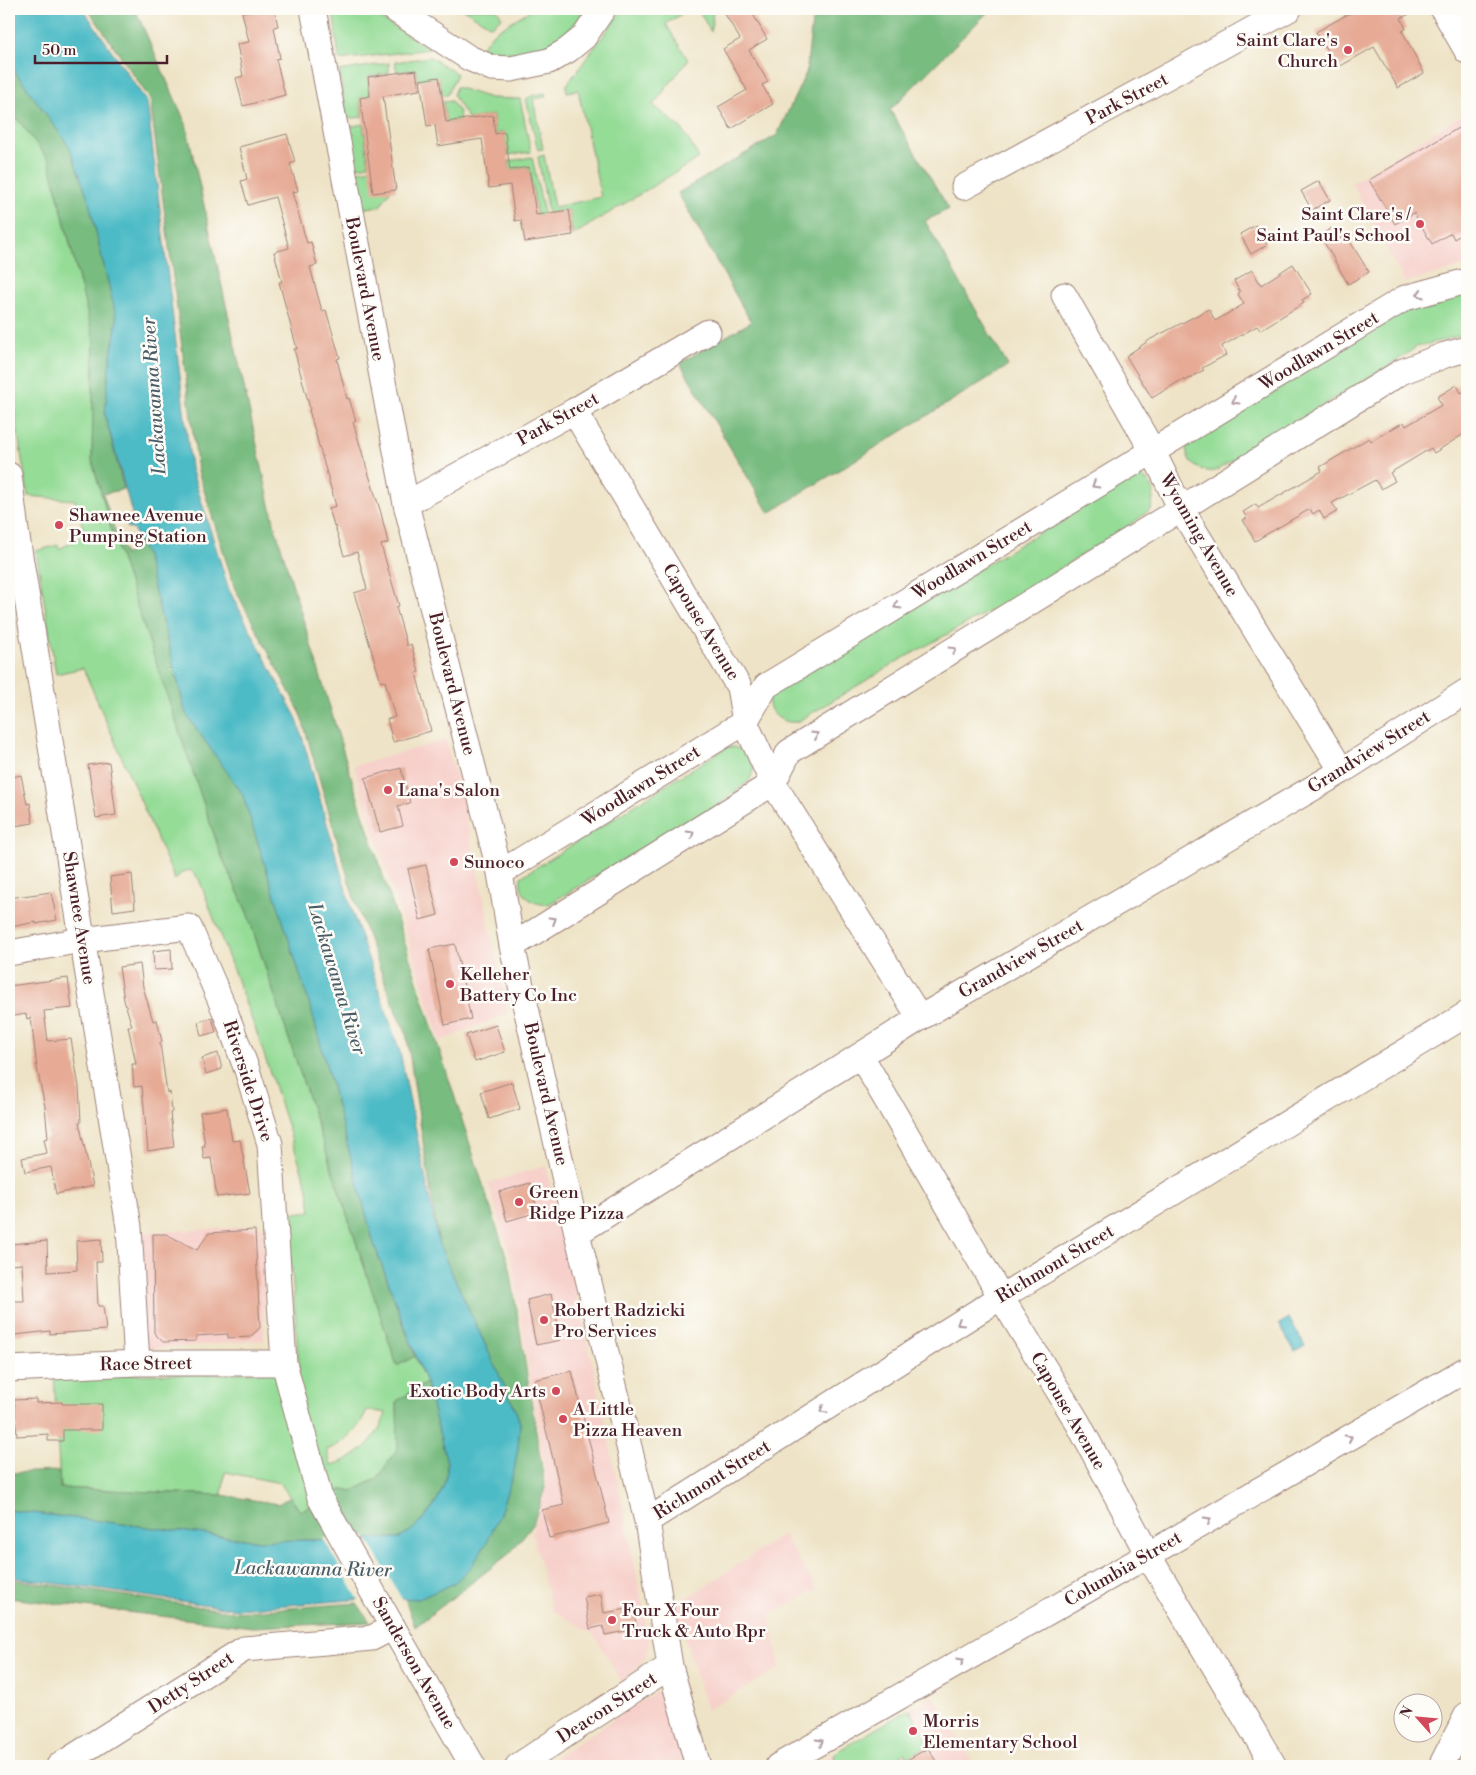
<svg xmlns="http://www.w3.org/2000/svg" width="1476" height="1775" viewBox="0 0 1476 1775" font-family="'Libre Bodoni',serif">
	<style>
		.built { fill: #f7d0cb }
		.green { fill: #95dc97; stroke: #707e61; fill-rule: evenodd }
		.forest { fill: #78bc80; stroke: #616e56 }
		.water { fill: #4dbbc6; stroke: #4c6d78 }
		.pier { fill: #eee3c6 }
		.building { fill: #e6aa95 }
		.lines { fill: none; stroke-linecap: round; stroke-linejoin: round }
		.minor-casing { stroke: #9c8178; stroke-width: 27 }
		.minor { stroke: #fff; stroke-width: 25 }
		.oneway { stroke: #ae9aa0 }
		.poi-dot { fill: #d1495b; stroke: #fdfcf7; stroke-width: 2 }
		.labels { text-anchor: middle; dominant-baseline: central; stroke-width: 5; stroke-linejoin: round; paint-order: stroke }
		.poi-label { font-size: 18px; fill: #4a1f2b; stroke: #fdfcf7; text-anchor: start }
		.street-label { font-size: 18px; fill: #4a1f2b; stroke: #fdfcf7 }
		.water-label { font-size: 19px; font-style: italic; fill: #4b5d69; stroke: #fdfcf7 }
	</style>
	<rect width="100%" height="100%" fill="#fdfcf7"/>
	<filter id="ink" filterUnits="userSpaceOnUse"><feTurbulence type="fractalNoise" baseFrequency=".02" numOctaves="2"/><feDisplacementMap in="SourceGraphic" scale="10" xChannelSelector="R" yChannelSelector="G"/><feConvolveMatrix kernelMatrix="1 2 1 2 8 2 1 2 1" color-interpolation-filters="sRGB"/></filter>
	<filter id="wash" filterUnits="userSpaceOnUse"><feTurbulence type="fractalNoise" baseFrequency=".0096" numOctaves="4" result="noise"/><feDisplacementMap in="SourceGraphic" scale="20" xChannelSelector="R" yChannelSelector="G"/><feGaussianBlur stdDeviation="1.12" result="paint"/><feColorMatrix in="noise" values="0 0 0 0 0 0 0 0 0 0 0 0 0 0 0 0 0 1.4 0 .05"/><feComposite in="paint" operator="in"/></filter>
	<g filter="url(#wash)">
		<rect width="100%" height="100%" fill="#eee3c6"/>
		<path class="built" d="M1467 112V265L1405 283 1352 183Z
			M446 740 461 794 508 1013 440 1041 354 766Z
			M546 1166 593 1365 643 1606 649 1642 647 1654 624 1685 593 1634 552 1610 532 1533 547 1485 513 1266 488 1183Z
			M263 1226 264 1340 144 1349 142 1233Z
			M783 1535 817 1589 769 1615 780 1668 707 1710 675 1606Z
			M657 1691 667 1695 683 1766H542Z
			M933 1696 975 1766H812Z"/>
		<path class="green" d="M333 9H365L430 49 339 60Z
			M463 9H497L502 18 491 26Z
			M532 9H585C582 13 580 18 576 22 551 54 518 57 481 48L493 33Z
			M623 9H689L666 24 688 60 653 105 682 129 699 158 573 235 569 210 548 213 538 157 544 155 554 207 601 197 578 90 567 92 566 86Z
			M698 9H713L711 32Z
			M430 57 457 74 447 95H442L439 78 417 81 416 70 397 72 395 62Z
			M389 63V73L368 77 370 96 360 98 362 117 347 119 339 71Z
			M456 87 490 98 520 99 531 152 508 155 504 132 495 134 493 115 468 119 453 95Z
			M545 93 546 97 533 99 543 149 538 150 526 99 534 95Z
			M451 101 459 112 460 120 446 122 443 102Z
			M9 108 49 160 94 340 92 460 111 529 221 855 247 912 397 1366 415 1356 426 1383 397 1401 398 1448 377 1479 352 1491 343 1489 300 1511 280 1483 225 1472 222 1495 60 1488 54 1375 217 1374 299 1370 288 1214 311 1211 308 1189 258 1036 199 879 190 870 182 872 175 880 83 668 56 674 36 551 58 545 59 549 85 535 75 500 28 496 9 379ZM367 1410 386 1413C378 1438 358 1459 331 1465L327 1450C348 1441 358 1430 367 1410Z
			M363 124 369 165 354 168 348 127Z
			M532 157 544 214 537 215 529 167 510 170 509 161Z
			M370 169 391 190 380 206 361 209 354 172Z
			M1467 292V334L1416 347 1404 356 1215 471C1198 473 1184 461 1187 444L1400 314 1415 308Z
			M1137 474 1148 481 1154 492 1151 509 1134 522 1017 596 900 660 797 722C780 724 766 712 769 695Z
			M727 747H734L749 753 753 761V771L750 780 717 806 652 842 549 904C532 906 518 894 521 877Z
			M910 1709 930 1745 908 1757 905 1753 896 1758 898 1763 893 1766H837L834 1757 836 1752Z"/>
		<path class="forest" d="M88 9H135L186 124 275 527 352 780 510 1268 545 1488 533 1524 510 1553 415 1627 405 1598 419 1599 453 1584 499 1516 514 1471 518 1448 520 1423 515 1409 439 1245 406 1032 398 1017 355 902 300 712 235 589 198 471 150 99Z
			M835 9H991L890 110 949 209 925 221 1008 366 769 513 680 363 751 322 678 193 777 135 806 73 812 22Z
			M9 63 69 146 88 198 117 320 109 368 105 415 124 489 103 494 117 537 125 555 139 541 146 556 186 714 242 793 312 1012 374 1244 415 1356 397 1366 247 912 221 855 111 529 92 460 94 340 49 160 9 108Z
			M426 1383 447 1462C449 1491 425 1524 400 1538L260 1541 9 1510V1473L59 1471 60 1488 222 1495 278 1504 290 1497 300 1511 344 1489 352 1491 377 1479 398 1448 397 1401Z
			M9 1579 237 1612 357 1603 370 1622 253 1627 9 1598Z"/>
		<path class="water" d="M9 9H83L147 102 191 468 229 590 297 719 352 911 400 1052 439 1245 515 1409 520 1423 518 1448 514 1471 499 1516 487 1542 471 1567 453 1584 419 1599 376 1598 237 1609 9 1577V1510L260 1541 400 1538C425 1524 449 1491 447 1462L426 1383 374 1244 312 1012 242 793 186 714 146 556 134 530 127 527V522L133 517 105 415 109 368 117 320 88 198 69 146 9 63Z
			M1289 1318 1305 1346 1295 1352 1279 1324Z"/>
		<path class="pier" d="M366 1537 403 1601 360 1602 323 1538Z"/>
		<g id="blocks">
			<path class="building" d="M258 9H274L278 26 274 27 280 58 276 59 285 95 243 106 236 78 243 76 237 44 249 42 242 12Z
				M722 9H750L767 39 749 50 768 82 762 85 773 104 731 129 718 107 747 90 723 49 740 39Z
				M1357 9H1420L1401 18 1406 29 1402 31 1424 73 1398 88 1374 47 1337 68 1316 32Z
				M416 70 419 90 383 96 396 190 373 193 360 98 370 96 368 77Z
				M439 77 446 122 493 115 495 134 505 132 510 170 529 167 536 215 569 210 573 235 525 242 521 220 515 221 510 185 489 188 482 139 438 146 435 125 427 126 420 80Z
				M1467 123V231L1454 239 1451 233 1432 244 1414 213 1395 224 1369 180Z
				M287 134 295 162 290 164 298 191 292 192 307 243 311 242 317 265 310 267 322 311 326 310 334 338 340 358 337 359 347 399 349 398 356 421 353 422 364 459 381 513 388 543 381 545 399 606 396 607 407 646 411 644 419 672 416 673 431 731 393 742 387 719 395 717 385 681 381 682 354 593 367 589 357 552 344 556 335 526H334L329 508 336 506 309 410 310 409 294 349H297L279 282H282L274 252 289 248 275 197 248 205 241 181 247 179 239 147Z
				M1319 181 1330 200 1312 210 1301 191Z
				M1256 225 1267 245 1251 254 1240 234Z
				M1332 228 1339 239 1346 235 1369 272 1348 284 1320 235Z
				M1293 264 1312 294 1302 300 1304 303 1260 330 1257 326 1222 346 1226 355 1202 368 1204 370 1184 381 1183 379 1152 398 1126 356 1151 339 1209 309 1215 321 1244 304 1238 294 1240 292 1234 281 1252 270 1261 285Z
				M1457 385 1461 393 1467 389V432L1434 453 1431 448 1390 473 1395 481 1381 489 1375 480 1332 503 1338 511 1324 519 1319 510 1313 514 1310 509 1255 541 1243 520 1247 518 1243 512 1256 504 1258 508 1322 471 1320 467 1369 438 1371 441 1404 422 1406 426 1440 406 1442 405 1437 397Z
				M109 762 116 815 96 818 88 765Z
				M401 768 410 803 398 806 403 826 380 832 365 778Z
				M21 775 27 804 30 803 33 823 9 827V778Z
				M426 865 438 915 420 920 408 869Z
				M132 874 135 908 113 911 110 877Z
				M51 892 57 920 36 924V922L11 927 9 915V898Z
				M455 944 471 1019 445 1025 429 949Z
				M171 949 172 969 154 970 153 951Z
				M140 964 143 987 153 1021 157 1020 162 1042 160 1043 167 1093 170 1092 172 1112 170 1113 174 1147 148 1151 142 1086 134 1087 132 1064H136L128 1026H132L124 1000 119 967Z
				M68 978 72 1008 44 1011 48 1041 71 1039 79 1087 81 1122H79L93 1186 56 1194 51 1167 25 1172 22 1158 47 1153 44 1139 48 1138 45 1107 37 1068 31 1018 27 1019 26 1014 9 1017V986Z
				M212 1018 216 1032 201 1036 198 1022Z
				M496 1025 505 1052 475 1062 466 1035Z
				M218 1053 222 1069 206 1074 202 1058Z
				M512 1082 520 1109 489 1119 481 1092Z
				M227 1108 232 1141 240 1140 250 1193 217 1197 211 1158 204 1159 202 1146H205L200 1112Z
				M530 1183 538 1212 507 1221 499 1192Z
				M255 1230 260 1328 250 1337 228 1338V1334L196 1336V1341L163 1342 154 1333 153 1234H166L197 1250 209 1233Z
				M101 1239 102 1262H96L98 1306H103L106 1330 50 1334V1331L15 1335 14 1331H9V1301H24L22 1264 9 1265V1244L47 1241 48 1272 77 1270 76 1241Z
				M551 1294 561 1340 536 1345 527 1300Z
				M572 1371 609 1523 549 1538 542 1510 564 1505 534 1380Z
				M36 1399V1403L62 1402V1404H102V1430H63V1441H48V1434L17 1436 14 1400Z
				M601 1594 604 1613 633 1608 637 1629 605 1635 603 1626 590 1629 584 1597Z
				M928 1748 939 1766H897Z"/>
		</g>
	</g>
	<g filter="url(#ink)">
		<use href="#blocks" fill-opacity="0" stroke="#9c8178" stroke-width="1"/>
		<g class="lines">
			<defs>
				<path id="minor" d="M313 9 406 504 500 873 512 946 577 1233 647 1521 670 1666 698 1766
					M394 9 469 58 492 68 511 69 549 61 568 50 584 37 603 9
					M1443 9 1467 51
					M964 187 1181 69 1289 9
					M1064 295 1152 450 1181 509 1342 771
					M574 411 739 687 745 722 773 783 920 1018
					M9 475 16 531 129 1227 137 1363
					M406 504 574 411 708 332
					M500 873 745 722 766 686 1405 298 1467 281
					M512 946 773 783 789 752 1401 372 1445 355 1467 349
					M9 953 82 940 189 927 225 1011 247 1070 270 1144 284 1363 320 1498 376 1598 473 1766
					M861 1056 1001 1297 1078 1423 1148 1555 1274 1766
					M577 1233 920 1018 1342 771 1467 691
					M9 1369 137 1363H284
					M647 1521 1001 1297 1467 1014
					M59 1766 244 1649 372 1638 393 1627
					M518 1766 670 1666
					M778 1766 1148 1555 1467 1369
					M1441 1766 1467 1715"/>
			</defs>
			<use href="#minor" class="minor-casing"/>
			<use href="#minor" class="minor"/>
		</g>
		<defs><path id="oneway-chevron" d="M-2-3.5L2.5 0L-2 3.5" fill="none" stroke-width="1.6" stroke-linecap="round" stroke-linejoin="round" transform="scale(1.25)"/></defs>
		<g class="oneway">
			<use href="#oneway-chevron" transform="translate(1420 294) rotate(164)"/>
			<use href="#oneway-chevron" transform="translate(1235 401) rotate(149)"/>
			<use href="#oneway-chevron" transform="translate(1095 485) rotate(149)"/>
			<use href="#oneway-chevron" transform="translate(897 606) rotate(149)"/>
			<use href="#oneway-chevron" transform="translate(953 650) rotate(-32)"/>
			<use href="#oneway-chevron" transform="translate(815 735) rotate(-32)"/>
			<use href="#oneway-chevron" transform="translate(691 834) rotate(-32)"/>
			<use href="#oneway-chevron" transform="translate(553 920) rotate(-32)"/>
			<use href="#oneway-chevron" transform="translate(960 1323) rotate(148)"/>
			<use href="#oneway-chevron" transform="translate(823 1410) rotate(148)"/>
			<use href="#oneway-chevron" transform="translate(1349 1438) rotate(-30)"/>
			<use href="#oneway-chevron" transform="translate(1208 1520) rotate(-30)"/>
			<use href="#oneway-chevron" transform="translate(961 1661) rotate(-30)"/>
			<use href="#oneway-chevron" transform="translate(820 1742) rotate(-30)"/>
		</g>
	</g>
	<g class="poi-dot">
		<circle cx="1348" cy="50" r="5"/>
		<circle cx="1420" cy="224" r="5"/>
		<circle cx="59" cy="525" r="5"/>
		<circle cx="388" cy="790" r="5"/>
		<circle cx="454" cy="862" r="5"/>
		<circle cx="450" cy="984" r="5"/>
		<circle cx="519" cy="1202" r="5"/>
		<circle cx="544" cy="1320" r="5"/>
		<circle cx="556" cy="1391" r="5"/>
		<circle cx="563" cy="1419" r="5"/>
		<circle cx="612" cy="1620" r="5"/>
		<circle cx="913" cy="1731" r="5"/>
	</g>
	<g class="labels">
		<g class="poi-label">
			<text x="1338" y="40" text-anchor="end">Saint Clare's<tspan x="1338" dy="21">Church</tspan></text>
			<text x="1410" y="214" text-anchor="end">Saint Clare's /<tspan x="1410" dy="21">Saint Paul's School</tspan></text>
			<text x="69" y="515">Shawnee Avenue<tspan x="69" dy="21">Pumping Station</tspan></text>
			<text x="398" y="790">Lana's Salon</text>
			<text x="464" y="862">Sunoco</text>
			<text x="460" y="974">Kelleher<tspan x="460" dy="21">Battery Co Inc</tspan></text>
			<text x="529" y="1192">Green<tspan x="529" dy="21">Ridge Pizza</tspan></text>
			<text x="554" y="1310">Robert Radzicki<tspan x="554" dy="21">Pro Services</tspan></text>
			<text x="546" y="1391" text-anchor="end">Exotic Body Arts</text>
			<text x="573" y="1409">A Little<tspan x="573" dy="21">Pizza Heaven</tspan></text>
			<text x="622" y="1610">Four X Four<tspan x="622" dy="21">Truck &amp; Auto Rpr</tspan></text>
			<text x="923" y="1721">Morris<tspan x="923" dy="21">Elementary School</tspan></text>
		</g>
		<g class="street-label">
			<text transform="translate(1127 99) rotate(-28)">Park Street</text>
			<text transform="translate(365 289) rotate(79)">Boulevard Avenue</text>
			<text transform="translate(1319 351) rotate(-31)">Woodlawn Street</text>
			<text transform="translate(558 419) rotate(-29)">Park Street</text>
			<text transform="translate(1199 535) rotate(60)">Wyoming Avenue</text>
			<text transform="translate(972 560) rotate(-31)">Woodlawn Street</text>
			<text transform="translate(701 622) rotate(59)">Capouse Avenue</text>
			<text transform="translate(452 684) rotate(76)">Boulevard Avenue</text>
			<text transform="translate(1369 752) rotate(-32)">Grandview Street</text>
			<text transform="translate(641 786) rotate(-32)">Woodlawn Street</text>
			<text transform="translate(79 918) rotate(81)">Shawnee Avenue</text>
			<text transform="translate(1021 959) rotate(-30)">Grandview Street</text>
			<text transform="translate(248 1081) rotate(72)">Riverside Drive</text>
			<text transform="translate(546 1094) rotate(77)">Boulevard Avenue</text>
			<text transform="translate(1055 1264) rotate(-31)">Richmont Street</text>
			<text transform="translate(146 1364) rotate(-1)">Race Street</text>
			<text transform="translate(1068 1411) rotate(60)">Capouse Avenue</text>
			<text transform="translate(712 1480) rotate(-32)">Richmont Street</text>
			<text transform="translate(1123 1569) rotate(-30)">Columbia Street</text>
			<text transform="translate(414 1663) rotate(60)">Sanderson Avenue</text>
			<text transform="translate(191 1683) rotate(-33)">Detty Street</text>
			<text transform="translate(607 1708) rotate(-33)">Deacon Street</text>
		</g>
		<g class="water-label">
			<text transform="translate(154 396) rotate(-94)">Lackawanna River</text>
			<text transform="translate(337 979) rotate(73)">Lackawanna River</text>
			<text transform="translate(313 1569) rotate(1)">Lackawanna River</text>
		</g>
	</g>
	<rect width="1476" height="1775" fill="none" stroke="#fdfcf7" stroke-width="30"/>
	<g transform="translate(1418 1718) rotate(297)"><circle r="24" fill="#fdfcf7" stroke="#b5a4a5"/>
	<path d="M0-4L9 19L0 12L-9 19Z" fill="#d1495b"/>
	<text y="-8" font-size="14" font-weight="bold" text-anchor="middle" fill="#4a1f2b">N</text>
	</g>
	<path d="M35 55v8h132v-8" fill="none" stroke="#4a1f2b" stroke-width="2.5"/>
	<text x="42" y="55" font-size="15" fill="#4a1f2b" stroke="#fdfcf7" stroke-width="4" paint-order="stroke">50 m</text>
</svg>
